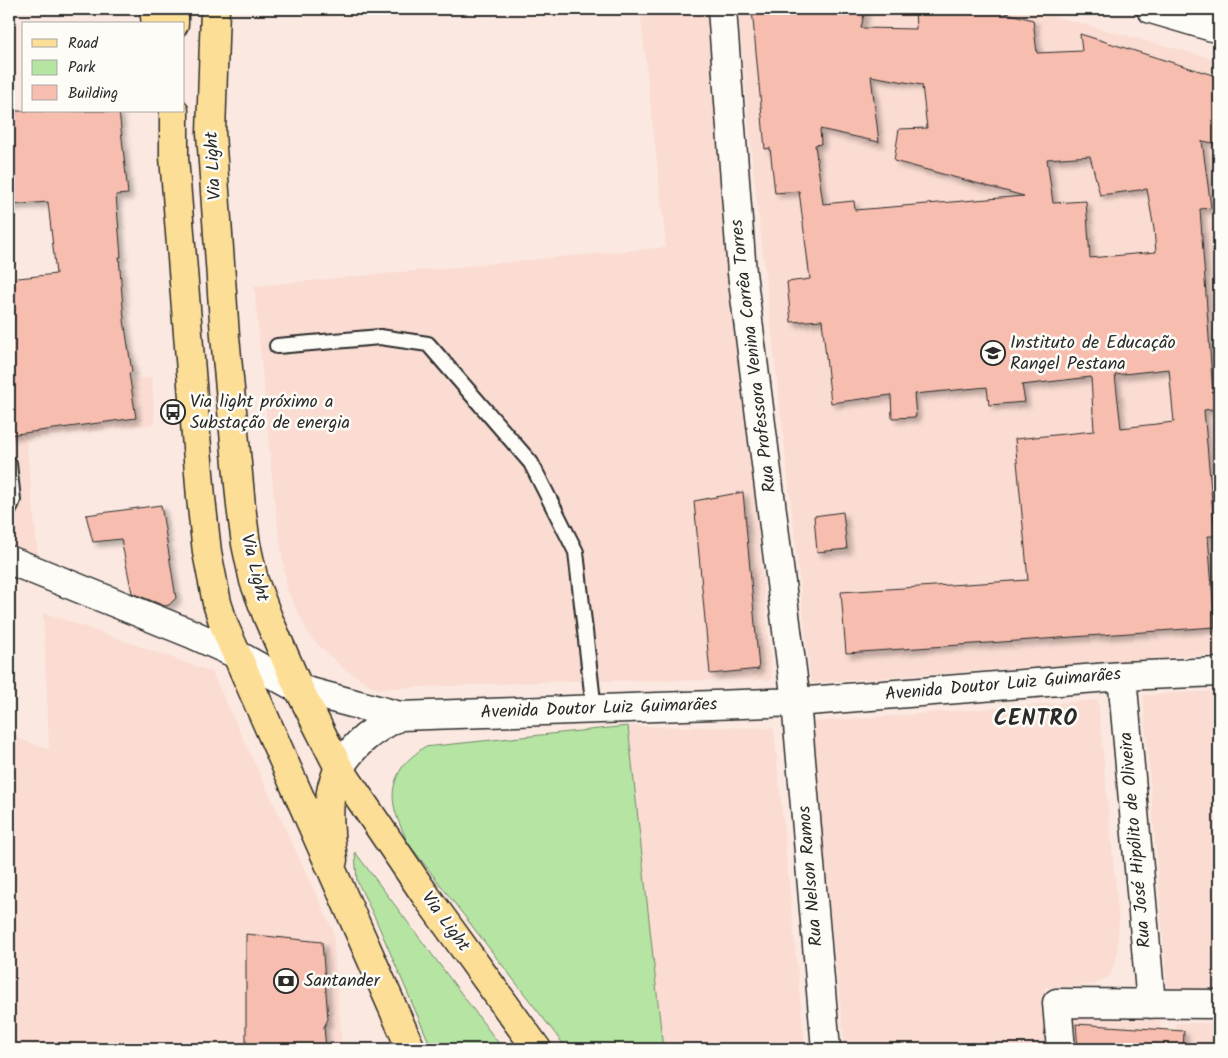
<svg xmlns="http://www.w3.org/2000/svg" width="1228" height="1058" viewBox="0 0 1228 1058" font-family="Kalam,sans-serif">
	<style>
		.built { fill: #fadcd2 }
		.green { fill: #b5e4a3; stroke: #708867 }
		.building { fill: #f7beaf; stroke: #2b2b2b; fill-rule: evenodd; filter: url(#shadow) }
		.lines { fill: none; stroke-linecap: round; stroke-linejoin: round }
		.lane-casing { stroke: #2b2b2b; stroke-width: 18 }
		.street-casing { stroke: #2b2b2b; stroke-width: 31 }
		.secondary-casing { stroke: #2b2b2b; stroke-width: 31 }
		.primary-casing { stroke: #2b2b2b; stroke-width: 31 }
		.lane { stroke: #fdfcf7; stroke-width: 14 }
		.street { stroke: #fdfcf7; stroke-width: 28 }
		.secondary { stroke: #fdfcf7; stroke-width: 28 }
		.primary { stroke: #fdde96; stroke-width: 28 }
		.labels { text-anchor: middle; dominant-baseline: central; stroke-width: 5; stroke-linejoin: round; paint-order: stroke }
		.street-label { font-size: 18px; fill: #2b2b2b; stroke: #fdfcf7 }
		.poi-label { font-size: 18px; fill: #2b2b2b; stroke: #fdfcf7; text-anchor: start }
		.district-label { font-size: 22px; font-weight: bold; letter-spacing: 1px; fill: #2b2b2b; stroke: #fdfcf7 }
	</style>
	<defs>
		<filter id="shadow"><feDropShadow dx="4.5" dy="4.5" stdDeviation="2.5" flood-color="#0004"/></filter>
	</defs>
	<rect width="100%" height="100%" fill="#fbe9e1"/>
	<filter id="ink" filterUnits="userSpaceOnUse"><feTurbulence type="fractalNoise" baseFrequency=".02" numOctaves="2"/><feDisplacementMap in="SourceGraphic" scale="10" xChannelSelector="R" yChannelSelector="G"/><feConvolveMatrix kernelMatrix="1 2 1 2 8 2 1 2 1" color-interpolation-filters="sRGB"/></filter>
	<g filter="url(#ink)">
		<path class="built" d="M640 9H707L726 189 772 680 570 681 377 689 344 669 310 637 287 590 274 498 254 286 666 247Z
			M738 9H1027L1219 60V654L811 683 752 157Z
			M9 280 22 383 81 386 152 377 155 424 26 439 39 563 9 551Z
			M43 612 212 672 333 930 342 1049H9V735L49 749Z
			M1219 691V989H1167L1143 695Z
			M1098 700 1119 921 1117 957 1110 976 1094 985 1045 988 1050 1049H845L810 722Z
			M628 726 774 728 805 1049H663Z
			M1067 1015 1160 1020 1162 1049H1070Z
			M1175 1023H1219V1049H1178Z"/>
		<path class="green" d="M628 726 663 1049H567L408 843C396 816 384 794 403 766 408 759 417 753 424 747Z
			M355 852 503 1049H432L376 920 357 881Z"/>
		<path class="building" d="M752 9H865L861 28 916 29 915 9H991L1033 20 1037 53 1082 51 1080 34 1219 77V144L1202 141 1211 208 1200 209 1214 409 1204 410 1215 536H1208L1215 627 846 653 841 592 1028 580 1015 439 1094 431 1091 377 1022 385 1025 402 989 405 987 387 914 394 916 417 892 418 891 395 831 403 822 320 791 322 787 282 810 279 799 191 775 193 770 148 765 149ZM871 76 922 85 927 128 899 129 894 161 1024 196 855 210 854 201 823 204 815 145 821 144 820 129 879 142ZM1090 156 1100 195 1147 189 1154 229 1156 252 1090 258 1086 201 1053 203 1047 159ZM1169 369 1174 422 1121 428 1115 375Z
			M9 111H119L128 194 116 195 121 257H119L124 320 132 372 129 373 136 418 9 435V279L56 274 48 202 9 205Z
			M743 492 759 669 710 674 694 501Z
			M161 505 176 598 169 605 165 606 132 593 121 539 93 542 86 515Z
			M843 512 847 549 817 552 814 516Z
			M246 934 322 942 328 1019 324 1027 326 1049H246Z
			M1076 1024 1184 1031 1183 1049H1078Z"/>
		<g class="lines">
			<defs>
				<path id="lane" d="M277 346 380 337 428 344 531 463 576 552 594 710
					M9 464 13 500 9 510"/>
				<path id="street" d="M722 9 742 273 796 702 826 1049
					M1122 676 1151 1004
					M299 689 400 716 796 702 1122 676 1219 672
					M339 768C356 742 372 730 400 716
					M1061 1049 1057 1003 1219 1004"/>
				<path id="secondary" d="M1151 9 1219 29
					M9 560 192 634 236 654 299 689"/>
				<path id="primary" d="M154 9 156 24
					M174 9V24
					M215 9 211 133 225 336 241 506 246 544 254 581 268 618 299 689 339 768 424 893 537 1049
					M174 111V157L201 498 207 552 217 603 225 628 411 1049
					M333 860C330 839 327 808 332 787 334 781 336 774 339 768"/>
			</defs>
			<use href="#lane" class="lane-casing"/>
			<use href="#street" class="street-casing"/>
			<use href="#secondary" class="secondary-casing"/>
			<use href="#primary" class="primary-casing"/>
			<use href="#lane" class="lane"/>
			<use href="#street" class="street"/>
			<use href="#secondary" class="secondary"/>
			<use href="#primary" class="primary"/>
		</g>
	</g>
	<defs>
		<symbol id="school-ring" viewBox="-11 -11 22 22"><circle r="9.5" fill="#fdfcf7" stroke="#2b2b2b" stroke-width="1.5"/><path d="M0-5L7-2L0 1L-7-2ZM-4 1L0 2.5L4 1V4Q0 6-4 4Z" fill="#2b2b2b"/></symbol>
		<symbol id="bus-ring" viewBox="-11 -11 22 22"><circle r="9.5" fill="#fdfcf7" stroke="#2b2b2b" stroke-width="1.5"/><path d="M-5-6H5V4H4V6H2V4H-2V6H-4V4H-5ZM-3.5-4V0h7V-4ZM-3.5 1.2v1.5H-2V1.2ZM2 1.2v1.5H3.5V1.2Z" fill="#2b2b2b"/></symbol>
		<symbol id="bank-ring" viewBox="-11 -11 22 22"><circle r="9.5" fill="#fdfcf7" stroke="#2b2b2b" stroke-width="1.5"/><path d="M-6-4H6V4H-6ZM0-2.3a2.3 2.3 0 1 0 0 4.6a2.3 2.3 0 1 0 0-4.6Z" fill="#2b2b2b"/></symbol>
	</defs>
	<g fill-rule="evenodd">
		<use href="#school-ring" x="979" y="339" width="28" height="28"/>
		<use href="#bus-ring" x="159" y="398" width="28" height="28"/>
		<use href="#bank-ring" x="272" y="967" width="28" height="28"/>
	</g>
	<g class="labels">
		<g class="street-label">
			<text transform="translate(214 166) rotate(-93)">Via Light</text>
			<text transform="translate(754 356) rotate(-97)">Rua Professora Venina Corrêa Torres</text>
			<text transform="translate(254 568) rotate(76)">Via Light</text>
			<text transform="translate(1003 685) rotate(-5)">Avenida Doutor Luiz Guimarães</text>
			<text transform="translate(599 709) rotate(-2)">Avenida Doutor Luiz Guimarães</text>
			<text transform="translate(1136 840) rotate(-95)">Rua José Hipólito de Oliveira</text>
			<text transform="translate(811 876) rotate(-95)">Rua Nelson Ramos</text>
			<text transform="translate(445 922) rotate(54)">Via Light</text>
		</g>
		<g class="poi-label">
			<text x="1010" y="343">Instituto de Educação<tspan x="1010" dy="21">Rangel Pestana</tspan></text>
			<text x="190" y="402">Via light próximo a<tspan x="190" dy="21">Substação de energia</tspan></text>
			<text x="304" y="981">Santander</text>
		</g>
		<g class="district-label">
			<text x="1036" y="719">CENTRO</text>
		</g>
	</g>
	<rect width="1228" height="1058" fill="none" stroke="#fdfcf7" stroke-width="30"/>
	<rect x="15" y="15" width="1198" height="1028" fill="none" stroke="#2b2b2b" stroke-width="2" filter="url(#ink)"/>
	<rect x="22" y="22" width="162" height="90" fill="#fdfcf7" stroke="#a9a8a5"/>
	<rect x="32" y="39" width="25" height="8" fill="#fdde96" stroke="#a9a8a5"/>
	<text x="68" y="48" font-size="15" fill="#2b2b2b">Road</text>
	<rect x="32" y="60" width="25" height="15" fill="#b5e4a3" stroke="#a9a8a5"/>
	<text x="68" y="72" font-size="15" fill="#2b2b2b">Park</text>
	<rect x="32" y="85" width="25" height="15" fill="#f7beaf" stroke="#a9a8a5"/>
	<text x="68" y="98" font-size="15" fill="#2b2b2b">Building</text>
</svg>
